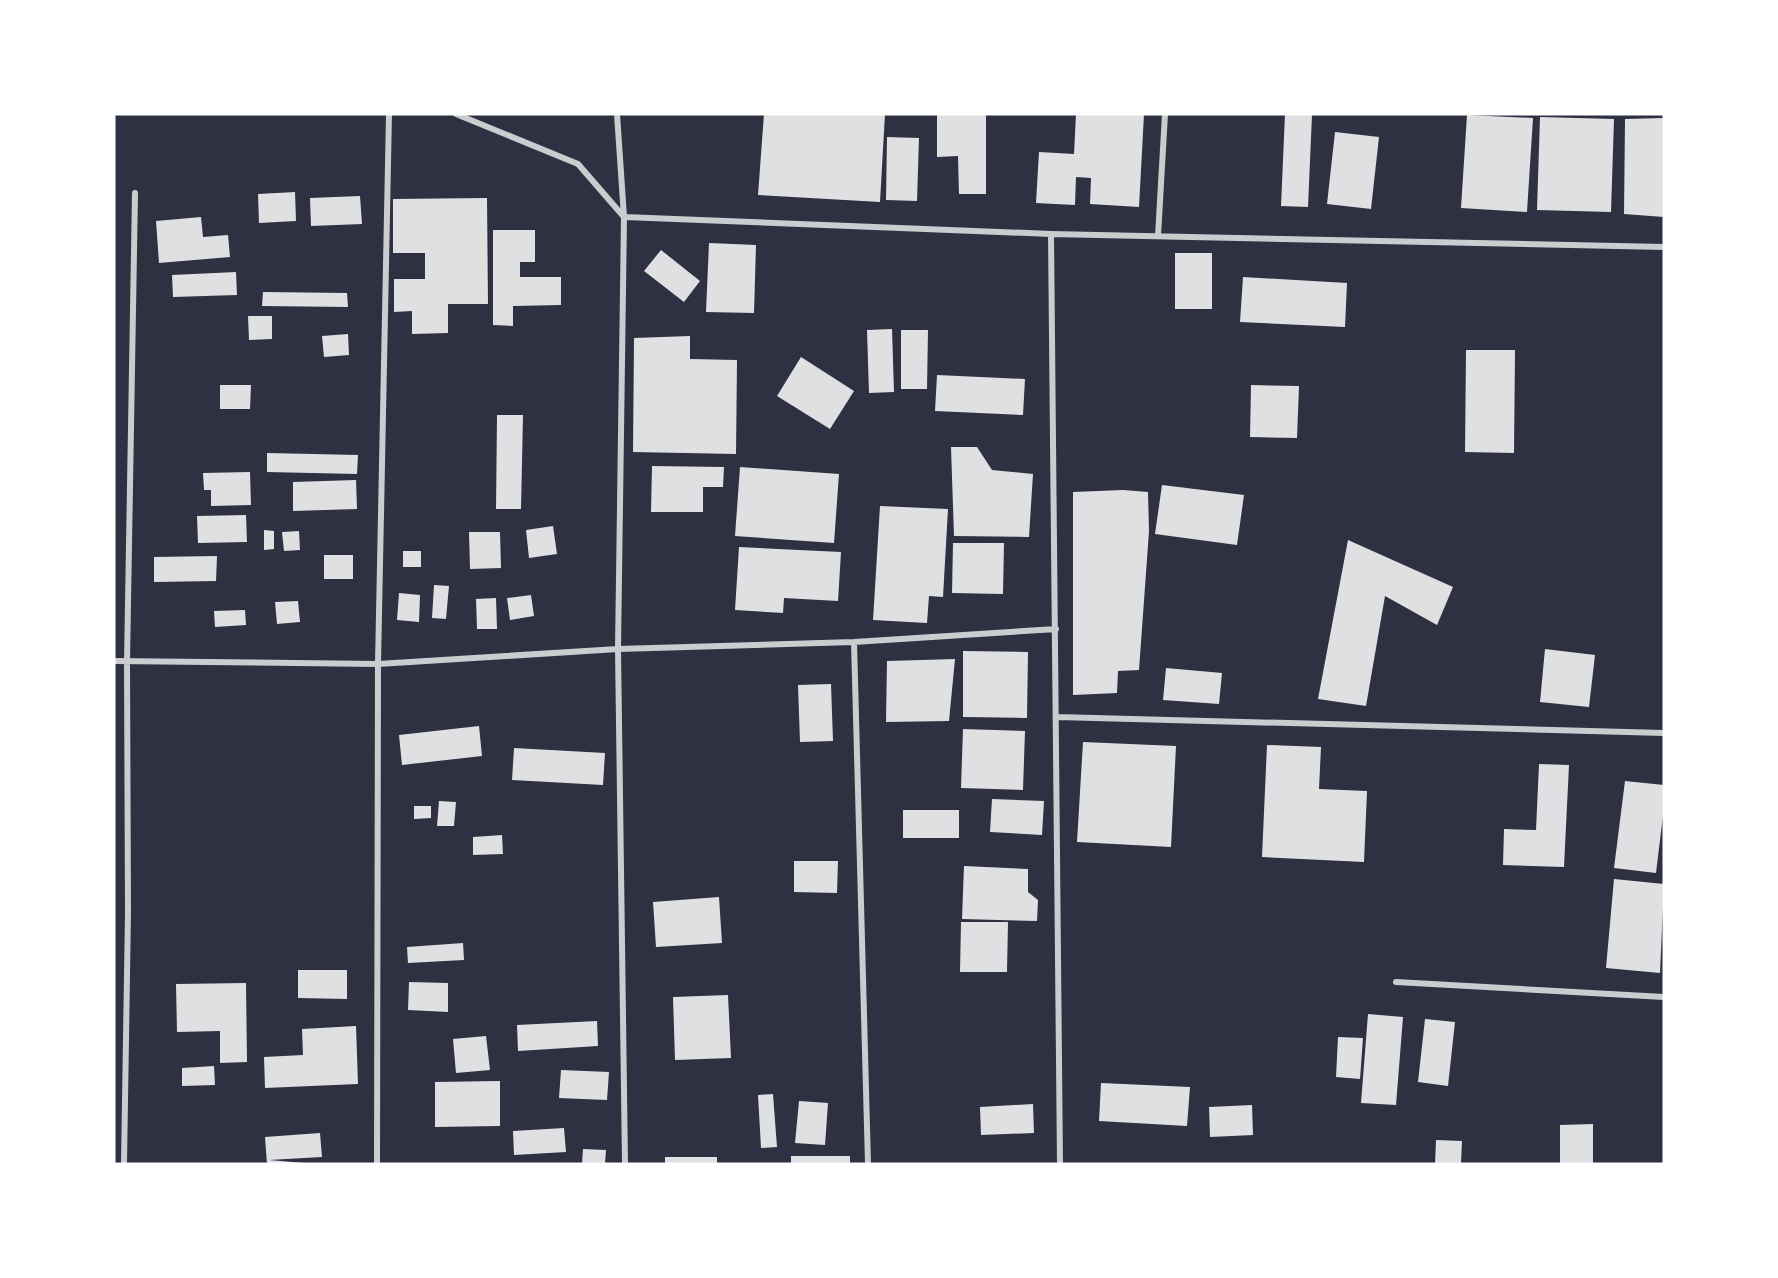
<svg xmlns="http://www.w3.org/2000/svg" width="1778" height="1278" viewBox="0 0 1778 1278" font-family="Jost,sans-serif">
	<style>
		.building { fill: #e0e0e3 }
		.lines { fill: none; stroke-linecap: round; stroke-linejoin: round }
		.minor { stroke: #caccd0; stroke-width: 6 }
	</style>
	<rect width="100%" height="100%" fill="#2d3142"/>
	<path class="building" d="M764 114H885L880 202 758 195Z
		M937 114H986V194H959L958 156 937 157Z
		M1076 114H1144L1139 207 1090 204 1091 178 1076 177 1075 205 1036 203 1039 152 1074 154Z
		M1285 114 1312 115 1308 207 1281 206Z
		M1467 115 1533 118 1527 212 1461 208Z
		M1540 117 1614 119 1611 212 1537 210Z
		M1664 118V217L1624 214 1625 119Z
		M1335 132 1379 137 1371 209 1327 204Z
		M887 137 919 138 917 201 886 200Z
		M295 192 296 221 259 223 258 194Z
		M360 196 362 224 311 226 310 198Z
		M487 198 488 304H448V333L412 334V311L394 312V279H425V253H393V199Z
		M201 217 203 237 228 235 230 257 159 263 156 221Z
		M493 230H535V262H520V277H561V305L513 306V326L493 325Z
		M709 243 756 245 754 313 706 312Z
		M661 250 700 281 684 302 644 271Z
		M1175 253H1212V309H1175Z
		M236 272 237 295 173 297 172 275Z
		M1243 277 1347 283 1345 327 1240 322Z
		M263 292 347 293 348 307 262 306Z
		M248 316H272V339L249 340Z
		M892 329 894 392 869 393 867 330Z
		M901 330H928L927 389H901Z
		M348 334 349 355 324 357 322 336Z
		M690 336V359L737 360 736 454 633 452 634 338Z
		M1466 350H1515L1514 453 1465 452Z
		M801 357 854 391 830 429 777 396Z
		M937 375 1025 379 1023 415 935 411Z
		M220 385H251L250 409H220Z
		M1251 385 1299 386 1297 438 1250 437Z
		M497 415H523L521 509H496Z
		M951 447H977L992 470 1033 474 1029 537 954 536Z
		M267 453 358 455 357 474 267 472Z
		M652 466 724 467 723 487H703V512H651Z
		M740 467 839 474 834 543 735 536Z
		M250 472 251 505 211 506V490H204L203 473Z
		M356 480 357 509 293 511V482Z
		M1162 485 1244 495 1237 545 1155 534Z
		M1123 490 1148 492 1149 531 1139 670 1118 671 1117 693 1073 695V492Z
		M880 506 948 509 943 597 929 596 927 623 873 620Z
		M246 515 247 542 198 543 197 516Z
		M553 526 557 554 529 558 526 530Z
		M264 530 274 531V549L264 550Z
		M299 531 300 550 284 551 282 532Z
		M469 532H500L501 568 470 569Z
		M1348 540 1453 587 1437 625 1385 596 1366 706 1318 699Z
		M953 543H1004L1003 594 952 593Z
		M739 547 841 552 838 601 784 598 783 613 735 610Z
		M403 551H421V567H403Z
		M324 555H353V579H324Z
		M217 556 216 581 154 582V557Z
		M434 585 449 586 446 619 432 618Z
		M399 593 420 595 419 622 397 620Z
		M531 595 534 616 510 620 507 598Z
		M496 598 497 629H477L476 599Z
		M298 601 300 622 277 624 275 602Z
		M245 610 246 625 215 627 214 611Z
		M1545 649 1595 655 1589 707 1540 702Z
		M963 651 1028 652 1027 718 963 717Z
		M955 659 949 721 886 722 887 661Z
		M1166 668 1222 673 1219 704 1163 700Z
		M831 684 833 741 800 742 798 685Z
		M479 726 482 756 402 765 399 735Z
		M963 729 1025 731 1023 790 961 788Z
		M1083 742 1176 746 1171 847 1077 842Z
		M1267 745 1321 747 1319 789 1367 791 1364 862 1262 857Z
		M514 748 605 753 603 785 512 780Z
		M1539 764 1569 765 1564 867 1503 865 1504 829 1536 830Z
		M1625 781 1664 785V807L1656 873 1614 868Z
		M992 799 1044 801 1042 835 990 832Z
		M439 801 456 802 454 826H437Z
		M414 806H431V818L414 819Z
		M903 810H959V838H903Z
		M502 835 503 854 473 855V837Z
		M794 861H838L837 893 794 892Z
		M964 866 1028 869V892L1038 900 1037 921 962 919Z
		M1614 879 1664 884 1660 973 1606 968Z
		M719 897 722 943 656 947 653 902Z
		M961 922H1008L1007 972H960Z
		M463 943 464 960 408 963 407 947Z
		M298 970H347V999L298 998Z
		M409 982 448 983V1012L408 1010Z
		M246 983 247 1062 220 1063V1031L177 1032 176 984Z
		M728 995 731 1058 675 1060 673 997Z
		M1368 1014 1403 1017 1396 1105 1361 1103Z
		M1425 1019 1455 1022 1448 1086 1418 1082Z
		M597 1021 598 1046 518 1051 517 1025Z
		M356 1026 358 1084 265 1088 264 1057 303 1055 302 1029Z
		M486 1036 490 1070 456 1073 453 1039Z
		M1338 1037 1363 1038 1360 1079 1336 1077Z
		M214 1066 215 1085 182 1086V1068Z
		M561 1070 609 1072 607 1100 559 1098Z
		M500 1081V1126L435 1127V1082Z
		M1101 1083 1190 1087 1187 1126 1099 1121Z
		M773 1094 777 1147 761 1148 758 1095Z
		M799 1101 828 1103 825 1145 795 1143Z
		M1033 1104 1034 1133 981 1135 980 1107Z
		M1252 1105 1253 1135 1210 1137 1209 1107Z
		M1593 1124V1164H1560V1125Z
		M564 1128 566 1152 514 1155 513 1131Z
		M320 1133 322 1157 269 1160 316 1164H267L265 1137Z
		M1436 1140 1462 1141 1461 1164H1435Z
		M583 1149 606 1150 605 1164H582Z
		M791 1156H850V1164H791Z
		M665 1157H717V1164H665Z"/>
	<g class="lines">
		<path class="minor" d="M456 114 578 164 624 217 1051 234 1664 247
			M617 114 624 217 618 649 625 1164
			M1051 234 1060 1164
			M1158 236 1165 114
			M854 642 868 1164
			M114 661 378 664 618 649 854 642 1056 629
			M1057 717 1664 733
			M1396 982 1664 997
			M124 1164 128 912 127 662 135 193
			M377 1164 378 664 389 114"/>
	</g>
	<rect width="1778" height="1278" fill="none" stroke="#ffffff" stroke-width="231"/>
</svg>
